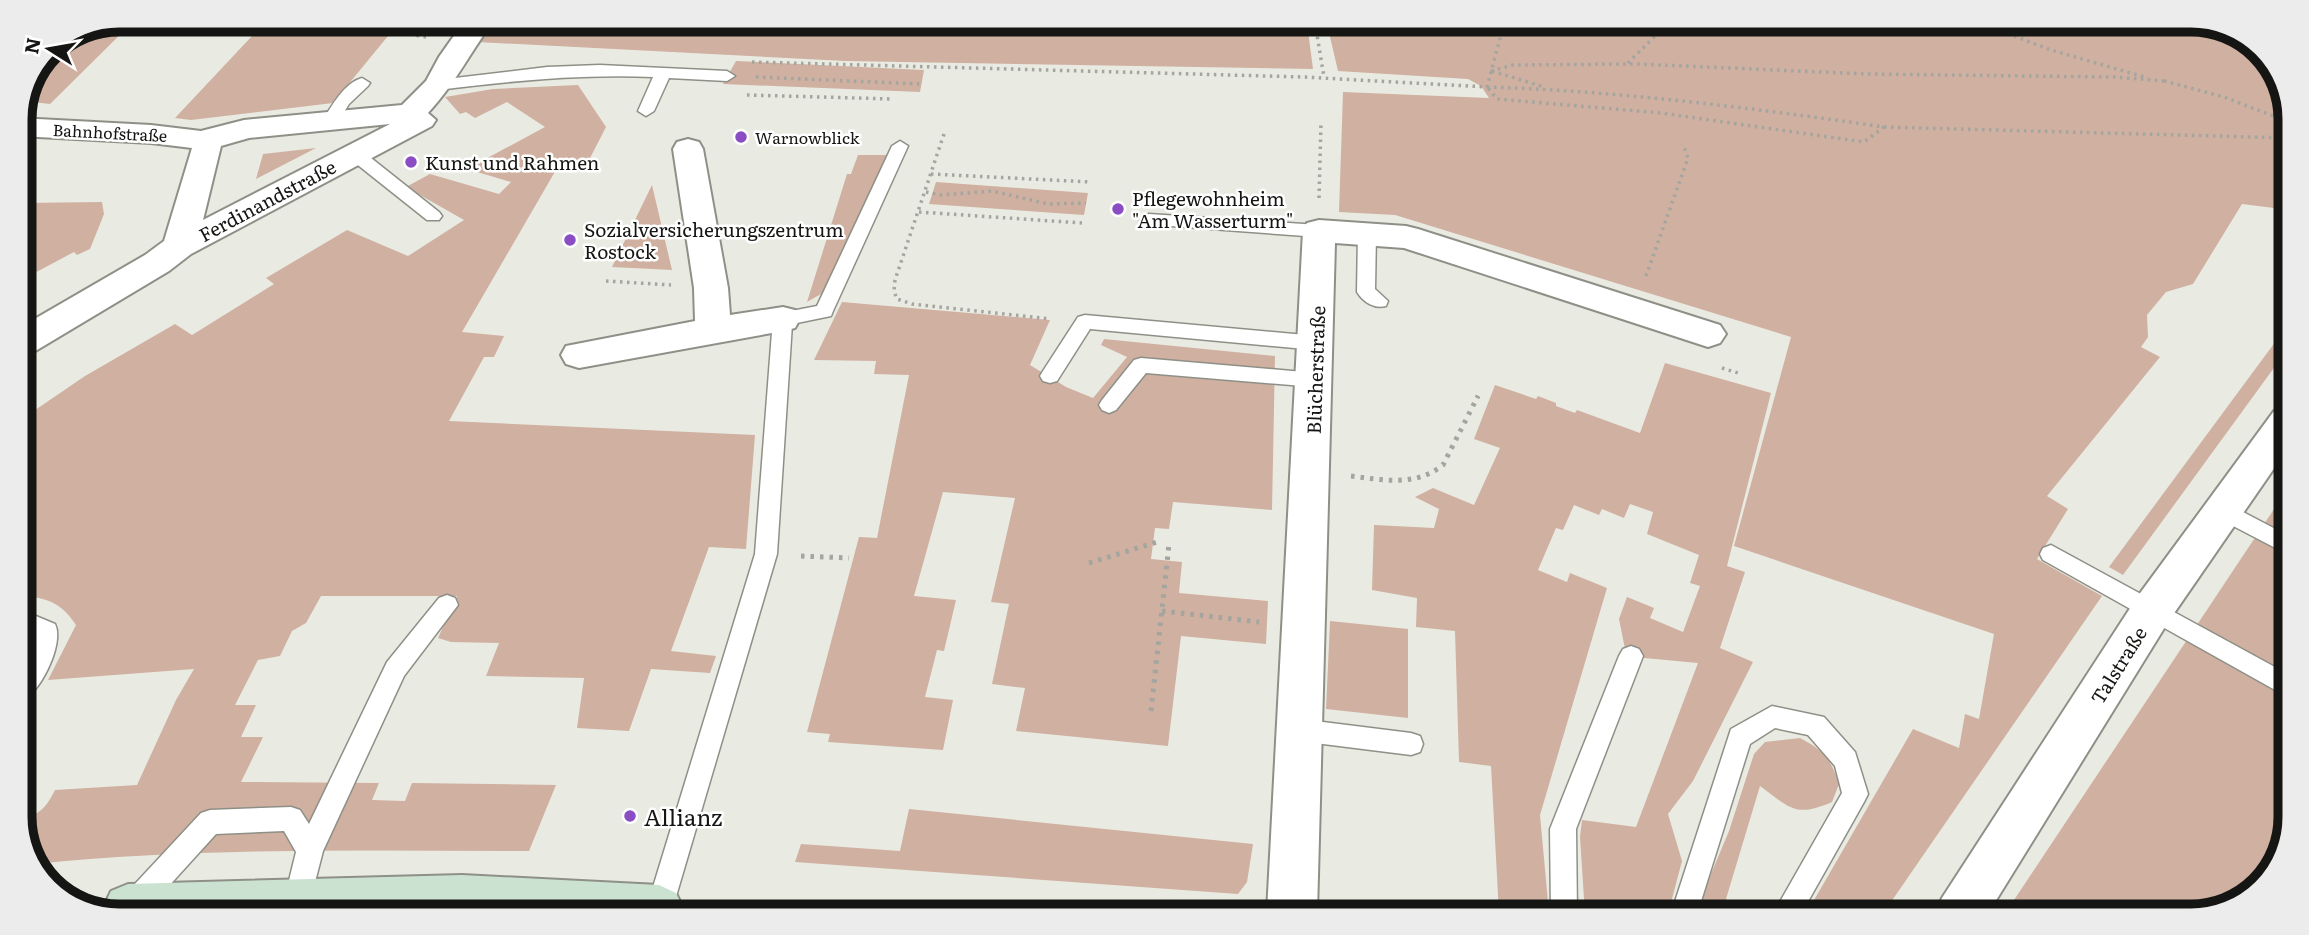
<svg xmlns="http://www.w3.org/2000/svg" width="2309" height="935" viewBox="0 0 2309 935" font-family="Literata,serif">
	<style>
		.green { fill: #d0b0a1 }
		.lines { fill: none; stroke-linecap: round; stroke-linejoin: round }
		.lane-casing { stroke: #8e9087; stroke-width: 3 }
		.street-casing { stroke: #8e9087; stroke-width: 4 }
		.secondary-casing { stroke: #8e9087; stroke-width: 4 }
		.path-far1 { stroke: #a3a59e; stroke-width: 3.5; stroke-dasharray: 2.5 4.5; stroke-linecap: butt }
		.path { stroke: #a3a59e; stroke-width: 5; stroke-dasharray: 3.5 6; stroke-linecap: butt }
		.lane { fill: #fff; fill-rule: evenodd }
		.street { fill: #fff; fill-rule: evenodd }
		.secondary { fill: #cce2d1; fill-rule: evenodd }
		.poi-dot { fill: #8a4dc3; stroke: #fff; stroke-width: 2.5 }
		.labels { text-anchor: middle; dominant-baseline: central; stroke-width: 5; stroke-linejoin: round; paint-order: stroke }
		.far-street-label { font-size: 16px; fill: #151613; stroke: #fff }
		.far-poi-label { font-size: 16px; fill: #151613; stroke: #fff; text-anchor: start }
		.poi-label { font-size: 19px; fill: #151613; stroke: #fff; text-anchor: start }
		.street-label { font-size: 19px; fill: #151613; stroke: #fff }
		.near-poi-label { font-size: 23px; fill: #151613; stroke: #fff; text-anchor: start }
		.rim { fill: none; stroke: #151613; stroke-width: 9 }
	</style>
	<rect width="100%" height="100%" fill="#e9ebe2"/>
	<path class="green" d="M119 19H136L50 104 24 101 37 73 76 37Z
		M267 20 388 36 333 103 191 120 175 118Z
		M375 20H463L454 33Z
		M492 21 1307 23 1313 69 845 61 477 42Z
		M1327 24 2228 27 2269 58 2290 112 2289 210 2242 204 2193 284 2166 292 2147 315 2148 337 2141 347 2160 357 2047 496 2068 509 2037 559 2102 596 1882 915 1806 914 1913 729 1959 748 1965 714 1979 719 1994 634 1734 546 1791 337 1395 215 1339 212 1343 92 1489 98 1481 86 1468 79 1338 71Z
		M736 61 924 70 920 92 723 84Z
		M578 85 606 127 587 164 560 163 462 332 504 336 494 357H484L449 421 755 435 746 549 709 547 671 651 716 656 710 673 651 669 629 731 577 728 584 678 486 676 499 643 451 642 438 638 457 596H321L306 623 292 631 280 656 258 660 235 705H256L241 737H263L241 782 379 783 372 800 405 801 412 783 556 785 529 851C365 851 199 847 35 864L19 818C39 817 47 806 55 790L137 785 176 700 194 669 48 680 76 625C61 602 47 598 19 595V421L85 376 175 324 192 335 274 284 266 278 347 230 408 256 464 220 406 187 430 174 499 194 511 182 467 169 545 127 507 102 475 118 466 112 460 114 445 97 493 89Z
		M316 148 256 179 263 154Z
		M858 155H897L835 286 807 302 847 174H851Z
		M936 182 1088 193 1084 215 929 204Z
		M652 185 672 270 612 267Z
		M102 202 104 214 90 249 77 255 74 252 27 277 19 273V203Z
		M842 302 1050 320 1030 365 1066 387 1093 398 1127 357 1101 345 1104 339 1275 356 1272 510 1173 502 1169 529 1155 528 1151 559 1182 562 1179 593 1268 601 1266 644 1181 636 1168 746 1016 731 1025 688 992 684 1009 604 991 602 1015 498 943 492 914 596 956 600 944 651 937 650 925 697 953 700 943 750 828 742 830 734 807 732 859 537 877 538 909 375 874 374 876 361 814 360Z
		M2287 326V350L2123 575 2109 567Z
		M1665 363 1771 393 1727 566 1745 572 1720 648 1753 662 1693 781 1668 814 1682 861 1668 914H1585L1580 837 1582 820 1636 827 1698 663 1644 658 1625 649 1619 619 1627 597 1654 608 1650 618 1683 632 1700 586 1690 583 1699 555 1647 534 1653 512 1630 504 1624 518 1602 509 1599 515 1574 505 1563 530 1556 528 1538 570 1567 582 1570 573 1607 588 1540 815 1549 913H1499L1491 766 1459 762 1455 631 1416 627 1417 598 1372 590 1374 525 1434 528 1439 509 1415 497 1433 488 1474 505 1500 448 1474 439 1495 385 1536 399 1538 396 1556 403V406L1575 413 1577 410 1640 433Z
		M2286 491 2282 854 2246 899 2191 916 2004 915Z
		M1330 621 1408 629V718L1326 709Z
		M1800 738C1825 751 1830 758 1839 784L1832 802C1795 818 1790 808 1760 786L1726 899 1732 914H1698L1700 900 1729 831 1754 754 1765 742Z
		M909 809 1253 844 1247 882 1238 894 795 862 801 844 900 851Z"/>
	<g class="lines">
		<defs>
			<path id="lane" d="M600 65 727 71 735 76 727 81 669 78 654 111 646 116 638 111 653 77C580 74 510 81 438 90L430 85 438 80 547 67Z
				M362 78 370 83 368 86 349 104 336 125H324L322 121C332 106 344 83 362 78Z
				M900 141 908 146 833 311 831 316 792 324 777 554 672 910H646L755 554 773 319 776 314 817 306 892 146Z
				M355 149 361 150 439 212 442 216 439 220H427L349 158 347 154Z
				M1149 214 1319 225 1328 231 1319 237 1143 224 1140 220 1143 216Z
				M1367 228 1376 234 1375 289 1388 301 1386 306C1374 309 1363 302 1357 292L1358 234Z
				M1085 315 1316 336 1323 338 1326 343 1323 348 1316 350 1090 329 1057 381 1050 383 1043 381 1040 376 1043 371 1078 317Z
				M1141 358 1315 373 1322 375 1325 380 1322 385 1315 387 1146 373 1116 410 1109 413 1102 410 1099 405 1102 400 1134 360Z
				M2222 501 2285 534V553L2214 516 2211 510 2214 504Z
				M2051 545 2284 672V695L2043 560 2040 554 2043 548Z
				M447 595 455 598 458 605 404 676 323 851 308 909H282L296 852 284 831 216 834 148 909 117 908 121 899 201 813 210 810 291 807 300 810 309 824 387 662 439 598Z
				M19 609 55 624C65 644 39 696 19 703V672L31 654 34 636 19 630Z
				M1631 646 1639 649 1643 656 1576 829 1577 914 1551 913 1550 829 1619 656 1623 649Z
				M1772 706 1824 717 1855 752 1868 794 1864 802 1801 914H1773L1842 793 1835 766 1808 735 1775 728 1750 744 1697 914H1671L1731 729Z
				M1299 719 1411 733 1420 736 1423 744 1420 752 1411 755 1299 741 1290 738 1287 730 1290 722Z"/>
			<path id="street" d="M465 20 493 21C471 52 454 85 428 113L436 120 432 126 191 254 169 271 32 353 19 357V328L145 255 164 241 192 148 151 143 19 136V118L151 125 201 131 244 120 402 105 426 81 439 57ZM390 124 203 220 221 146 249 138Z
				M688 139 699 142 703 149 728 288 730 315 783 307 795 310 800 319 795 328 783 331 579 368 566 364 561 355 566 346 695 321 694 288 673 149 677 142Z
				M1319 220 1406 226 1418 229 1720 325 1726 334 1720 343 1708 347 1404 248 1335 243 1317 913 1267 912 1303 231 1307 223Z
				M2287 407 2286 451 2168 622 1987 915H1934L1942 898 2138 596 2274 411Z"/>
			<path id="secondary" d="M462 875 659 885 676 893 684 910 103 908 111 891 128 884Z"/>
		</defs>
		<use href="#lane" class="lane-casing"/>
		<use href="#street" class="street-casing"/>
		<use href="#secondary" class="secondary-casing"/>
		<path class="path-far1" d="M327 20 426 37
			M1315 23 1324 77
			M1988 26 2051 50 2148 78
			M752 62 1303 77 1487 87 1504 24
			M1628 63 1655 36 1672 25
			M1491 71 1513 65 1638 64 1866 74 2115 77 2164 81
			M1492 71 1544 87
			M756 77 921 84
			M2164 81 2224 97 2289 122
			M1487 87C1620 91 1752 108 1884 127L1864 142 1661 113 1497 99Z
			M747 95 893 99
			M1884 127 2289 138
			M944 134 895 280 894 291 897 299 912 304 1050 319
			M931 174 1091 182
			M926 192 941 195 992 191 1048 204 1086 203
			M1319 198 1321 122
			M919 212 1082 223
			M1646 276 1688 158 1683 144
			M606 281 671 285
			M1722 368 1738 373
			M1477 398 1479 393"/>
		<path class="path" d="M1351 476C1384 480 1415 487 1443 465L1478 396
			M801 556 849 558
			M1089 563 1157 542
			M1162 611 1259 622
			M1151 711 1169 544"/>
		<use href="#lane" class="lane"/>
		<use href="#street" class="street"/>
		<use href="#secondary" class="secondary"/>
	</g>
	<g class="poi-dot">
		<circle cx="741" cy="137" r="7"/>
		<circle cx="411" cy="162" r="7"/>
		<circle cx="1118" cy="209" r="7"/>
		<circle cx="570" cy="240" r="7"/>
		<circle cx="630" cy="816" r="7"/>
	</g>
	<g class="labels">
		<g class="far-street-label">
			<text transform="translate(110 132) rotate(3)">Bahnhofstraße</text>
		</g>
		<g class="far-poi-label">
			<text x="755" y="137">Warnowblick</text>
		</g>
		<g class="poi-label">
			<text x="425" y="162">Kunst und Rahmen</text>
			<text x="1132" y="198">Pflegewohnheim<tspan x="1132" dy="22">"Am Wasserturm"</tspan></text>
			<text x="584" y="229">Sozialversicherungszentrum<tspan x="584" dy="22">Rostock</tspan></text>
		</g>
		<g class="street-label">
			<text transform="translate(267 200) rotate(-28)">Ferdinandstraße</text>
			<text transform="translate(1315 370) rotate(-88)">Blücherstraße</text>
			<text transform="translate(2118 665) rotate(-58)">Talstraße</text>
		</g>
		<g class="near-poi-label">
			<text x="644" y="816">Allianz</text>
		</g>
	</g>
	<path d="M0 0H2309V935H0ZM119 32H2191A87 87 0 0 1 2278 119V817A87 87 0 0 1 2191 904H119A87 87 0 0 1 32 817V119A87 87 0 0 1 119 32Z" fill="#ececec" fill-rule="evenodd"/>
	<path class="rim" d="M119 32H2191A87 87 0 0 1 2278 119V817A87 87 0 0 1 2191 904H119A87 87 0 0 1 32 817V119A87 87 0 0 1 119 32Z"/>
	<g transform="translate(49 49) rotate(281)" stroke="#ffffff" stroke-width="5" paint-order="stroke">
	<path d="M0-5L12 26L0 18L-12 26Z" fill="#151613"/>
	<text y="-10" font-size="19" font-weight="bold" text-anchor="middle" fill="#151613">N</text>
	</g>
</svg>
